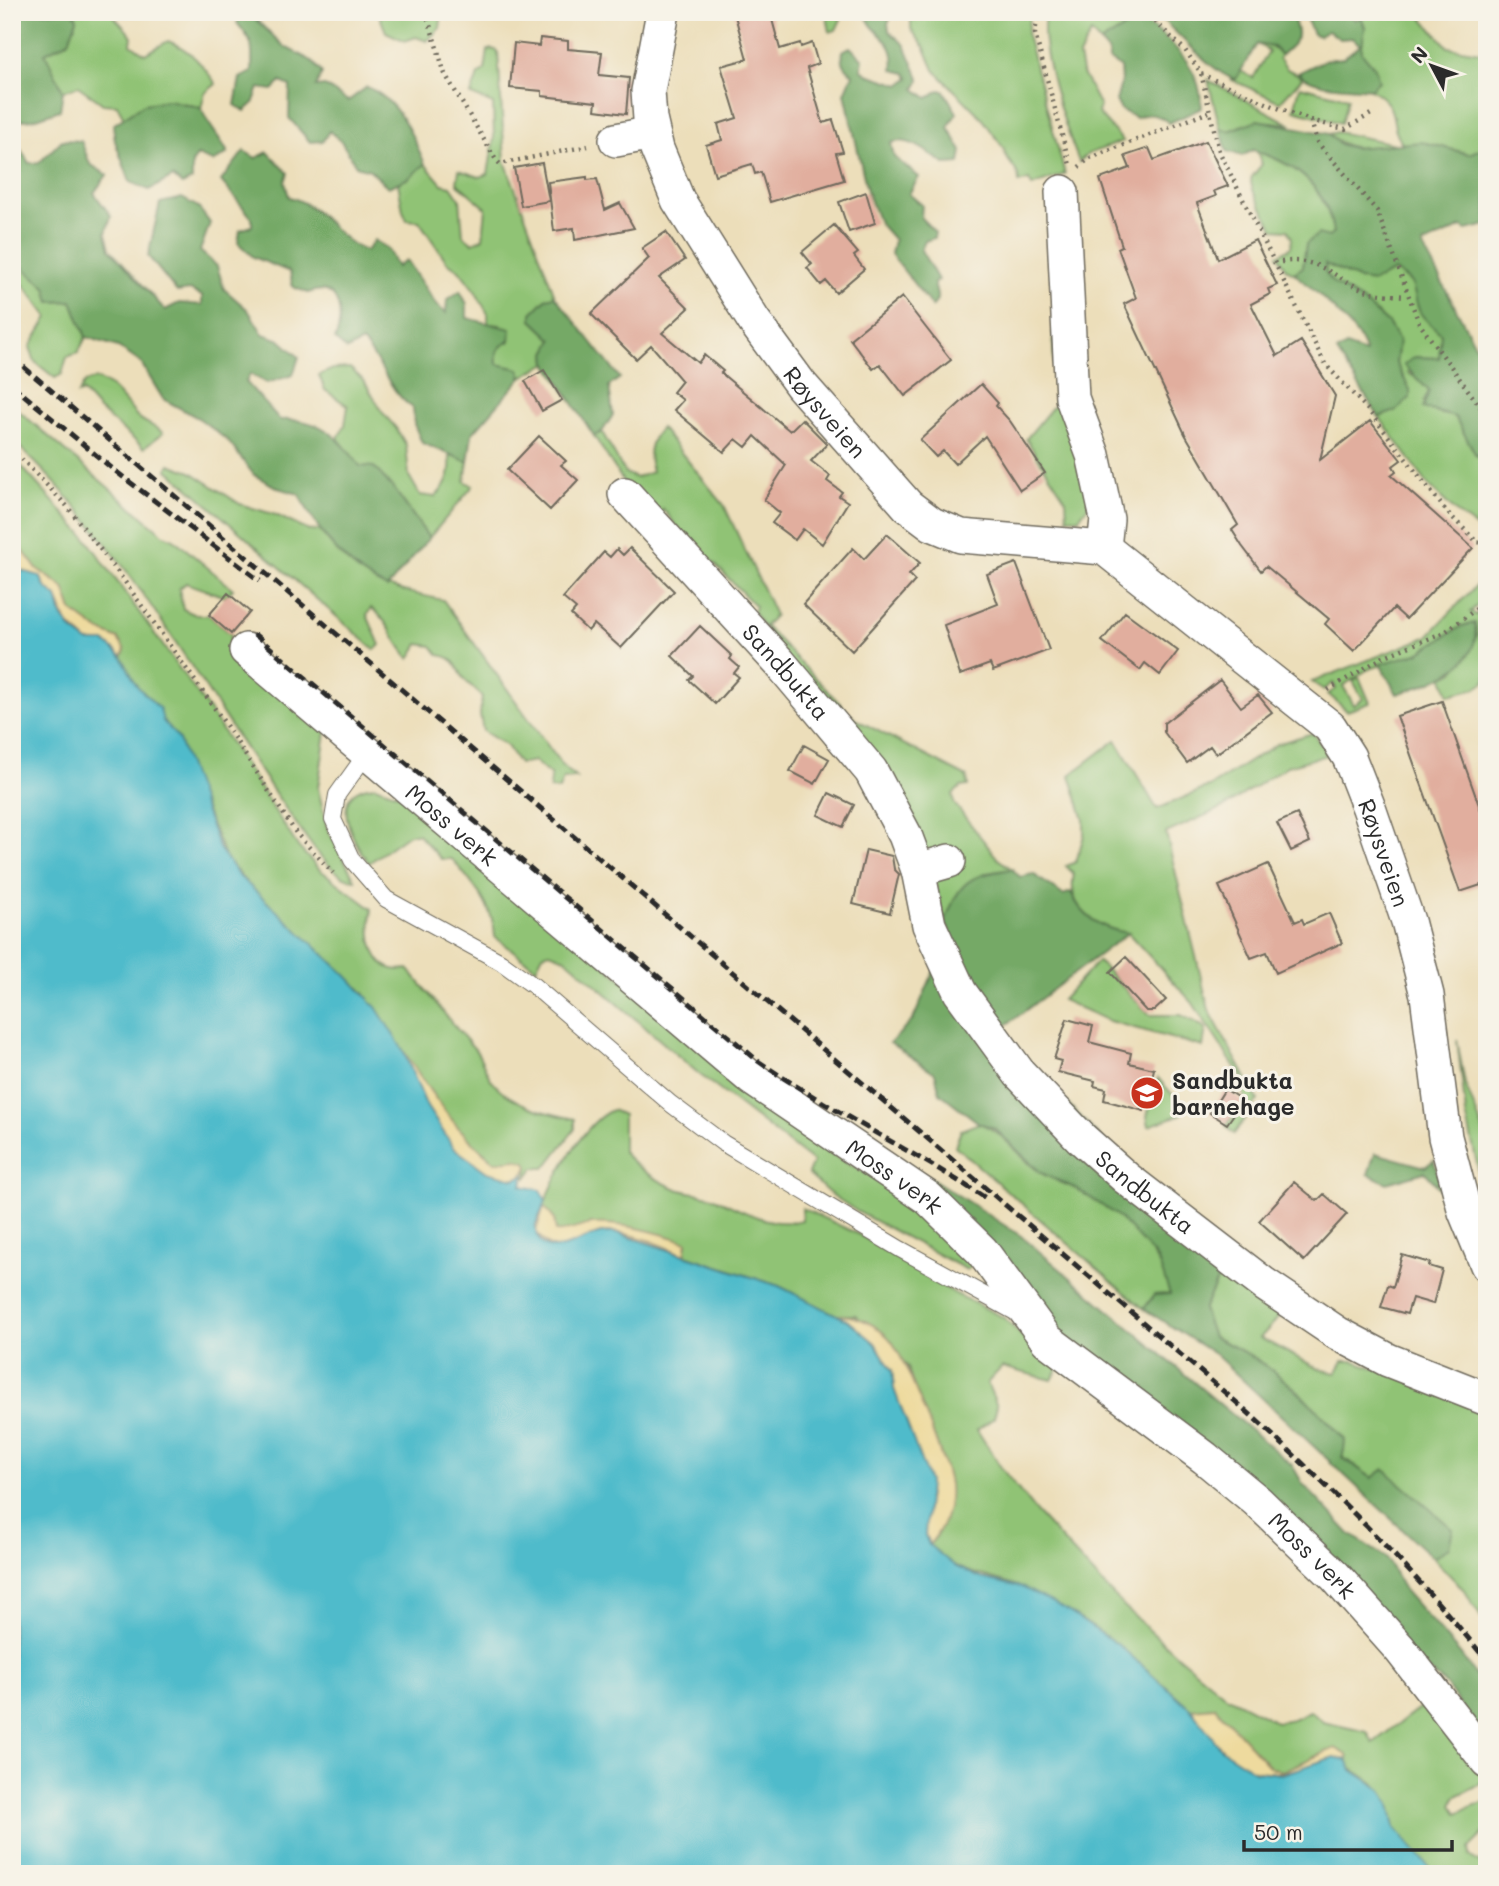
<svg xmlns="http://www.w3.org/2000/svg" width="1499" height="1886" viewBox="0 0 1499 1886" font-family="Mali,sans-serif">
	<style>
		.green { fill: #90c374; stroke: #5e7750; stroke-width: 2 }
		.forest { fill: #74a966; stroke: #506a48; stroke-width: 2 }
		.sand { fill: #eeda9e; stroke: #8c8264; stroke-width: 2 }
		.water { fill: #4fbbcb; stroke: #3d737b; stroke-width: 2 }
		.building { fill: #e1ae9e }
		.lines { fill: none; stroke-linecap: round; stroke-linejoin: round }
		.service-casing { stroke: #6f6a5d; stroke-width: 18 }
		.minor-casing { stroke: #6f6a5d; stroke-width: 36 }
		.path { stroke: #6f6a5d; stroke-width: 4.5; stroke-dasharray: 2 5; stroke-linecap: butt }
		.service { stroke: #fff; stroke-width: 16 }
		.minor { stroke: #fff; stroke-width: 33 }
		.rail { stroke: #2b2b2b; stroke-width: 5; stroke-dasharray: 10 5; stroke-linecap: butt }
		.labels { text-anchor: middle; dominant-baseline: central; stroke-width: 6; stroke-linejoin: round; paint-order: stroke }
		.street-label { font-size: 23px; fill: #2b2b2b; stroke: #f7f3e8 }
		.poi-label { font-size: 23px; font-weight: bold; fill: #2b2b2b; stroke: #f7f3e8; text-anchor: start }
	</style>
	<rect width="100%" height="100%" fill="#f7f3e8"/>
	<filter id="ink" filterUnits="userSpaceOnUse"><feTurbulence type="fractalNoise" baseFrequency=".0143" numOctaves="2"/><feDisplacementMap in="SourceGraphic" scale="14" xChannelSelector="R" yChannelSelector="G"/><feConvolveMatrix kernelMatrix="1 2 1 2 8 2 1 2 1" color-interpolation-filters="sRGB"/></filter>
	<filter id="wash" filterUnits="userSpaceOnUse"><feTurbulence type="fractalNoise" baseFrequency=".00686" numOctaves="4" result="noise"/><feDisplacementMap in="SourceGraphic" scale="28" xChannelSelector="R" yChannelSelector="G"/><feGaussianBlur stdDeviation="1.57" result="paint"/><feColorMatrix in="noise" values="0 0 0 0 0 0 0 0 0 0 0 0 0 0 0 0 0 1.4 0 .05"/><feComposite in="paint" operator="in"/></filter>
	<g filter="url(#wash)">
		<rect width="100%" height="100%" fill="#ecdeba"/>
		<path class="green" d="M74 12H110L132 36 131 44 145 54 168 41C190 49 203 65 216 84L205 93 201 108C168 97 153 99 124 118L117 105 103 104 78 86 63 91 45 53 69 41 77 19Z
			M378 12H442L440 28 427 41 416 37 405 41 386 32Z
			M826 12 843 15 836 30 830 32Z
			M904 12H1030L1027 35 1065 174 1032 186 1029 180 1019 183C1020 168 1004 161 1004 149L982 118 934 70 925 48 911 29V18Z
			M1046 12H1129L1131 24 1100 43 1091 33 1079 56 1082 72 1100 106 1098 113 1123 141 1088 154 1079 162C1066 129 1036 44 1046 12Z
			M1360 12H1417L1448 47 1487 53V146L1470 154 1422 142 1403 145C1386 122 1404 109 1370 89L1379 81 1361 52 1365 27Z
			M1266 43 1281 55 1279 58 1287 69 1303 77 1280 102 1230 79H1236L1241 71 1253 78 1269 51 1257 44Z
			M492 49 498 51 505 161 555 296 547 298 532 320 553 340 546 353 547 363 522 377 519 369 497 364C495 351 500 339 500 325L488 324V314L475 291 459 270 447 262 419 221 407 220 403 211 398 183 409 178 425 164 442 184 451 186 460 199 463 235 473 243 483 238 486 208 457 183 459 170 480 177 488 174 494 139 493 104 471 95 478 75 485 70 488 50Z
			M1208 80 1292 125C1268 120 1251 119 1229 131L1220 128Z
			M1300 86 1348 98 1341 123 1294 110Z
			M1337 132 1400 145C1373 147 1350 155 1329 134Z
			M1257 152C1298 164 1327 190 1333 233L1330 237 1306 244 1303 267 1294 273 1286 269 1278 255 1291 247 1292 238 1288 230 1273 229C1269 216 1246 187 1252 177 1255 172 1259 169 1262 164Z
			M18 263 46 287 50 302 72 301 86 337 78 353 67 357 62 374 55 378 35 362 30 347 48 317 24 285 12 286V268Z
			M1325 263 1360 280 1394 271C1423 285 1410 286 1419 310 1422 318 1435 327 1442 334L1439 358 1414 357 1408 373 1420 380 1429 391 1424 401 1437 413 1455 417 1476 455 1487 464V535L1459 515 1429 486 1379 417 1396 411 1410 390 1396 363 1399 341 1388 323 1361 300 1333 283 1326 274Z
			M1053 331 1091 502 1079 518H1067L1066 500 1026 439 1055 404Z
			M350 368 364 381 383 413 396 428 406 445 409 476 420 495 435 497C448 484 453 472 449 453L468 462 465 481 473 486 429 538 394 489 360 466 338 438 345 425 348 406 325 390 319 375 333 369Z
			M95 379C114 384 124 402 136 415 144 424 155 425 163 433L144 448 98 409 83 392 78 394 85 382Z
			M12 405 164 535 174 539 233 589 225 597 186 583 179 589 183 609 196 615H209L231 634 230 640 326 732 318 788 327 828 355 880C339 879 326 862 316 851 216 718 136 553 12 440Z
			M661 428 724 505 775 615 765 626 855 719 967 777 968 786 961 787 953 794 954 803 998 859 1012 869 986 873 945 922 928 857 753 612 755 606 712 561 699 554 663 509 661 516 632 495 594 436 602 432 625 473 636 478 652 472C647 454 648 442 661 428Z
			M12 456 86 538 209 710 299 848 319 869 372 909C368 935 371 976 408 969 431 995 450 1023 474 1048 481 1056 485 1071 492 1081 511 1105 546 1113 575 1119V1129L545 1168H534L526 1179 528 1167 515 1159 495 1162 453 1125 364 993 252 889 226 859 191 776 178 738 163 721 156 706 137 686 122 657 125 650 118 639 98 630 72 611 64 588 36 568 12 536Z
			M170 464 191 472 240 504 276 515 309 531 319 530C360 582 381 587 443 600L561 764 576 778 563 779 559 790 550 789 551 776 534 761 519 764 507 746 483 731 480 715 482 697C478 690 471 687 466 681 456 669 458 658 439 655L432 646 419 644 410 659C394 643 389 620 371 608L367 615 380 645 375 650 167 469Z
			M1487 574V597L1470 612 1476 615 1487 606V674L1485 682 1476 688 1449 695 1443 678 1454 672 1477 636 1475 623 1462 626 1418 653 1367 670 1343 686 1354 705 1363 699 1353 681 1359 677 1370 703 1347 711 1328 694 1336 689 1333 683 1324 690 1312 682 1427 637Z
			M1313 733 1328 755 1287 766 1224 807 1166 833 1209 1010 1258 1100 1234 1134 1226 1126 1245 1101 1242 1078 1192 1002 1128 933C1097 929 1066 909 1074 874L1066 866 1076 862 1084 835V820L1070 775 1116 740 1157 809 1211 786 1277 744Z
			M375 786 401 795 830 1153 906 1195 970 1259 971 1266 967 1270 858 1212 829 1193 808 1174 813 1162 699 1074 565 958 550 952 543 954 536 968 495 937C494 905 471 883 452 859H441L418 834H409L369 863C350 839 327 789 375 786Z
			M1098 961 1150 1015H1181L1206 1028 1203 1047 1109 1021 1062 1000Z
			M1457 1040 1465 1084 1487 1140V1209L1466 1114Z
			M1158 1078 1180 1103 1182 1114 1149 1126 1147 1116Z
			M612 1110 623 1115V1152C638 1169 655 1180 677 1189 688 1193 702 1193 714 1198 742 1210 771 1229 802 1220V1208L858 1234 956 1294 1003 1317 1034 1348 1060 1366 1052 1380 1002 1367 987 1383 997 1406 994 1418 977 1430 1002 1469 1037 1513 1124 1607 1179 1657 1226 1696 1276 1722 1293 1719 1310 1711 1323 1722 1367 1732 1373 1743 1427 1702 1485 1775 1480 1784 1455 1797 1452 1805 1457 1813 1487 1801V1830L1469 1848 1470 1856 1481 1864 1483 1874H1435L1395 1828 1390 1805 1374 1783 1349 1767 1347 1755 1335 1748 1282 1771 1269 1767 1215 1707 1191 1709C1150 1672 1109 1633 1059 1607 1042 1597 1024 1587 1005 1582 968 1570 960 1575 929 1545L938 1534 949 1484 914 1391 908 1367 856 1315H836L779 1286 685 1255 687 1242 591 1224 565 1233 555 1231 554 1219 544 1206C554 1178 584 1122 612 1110Z
			M979 1123C1006 1133 1018 1158 1041 1173 1052 1180 1065 1183 1076 1189 1118 1211 1159 1246 1170 1294L1154 1295 1144 1309 955 1146 961 1130Z
			M1224 1267 1281 1315 1260 1338 1319 1369 1336 1373 1343 1361H1354L1487 1406V1627L1465 1591 1433 1558 1449 1547 1384 1469 1372 1478 1343 1457 1345 1440C1307 1397 1267 1359 1213 1337L1203 1309Z"/>
		<path class="forest" d="M12 12H74L77 19 69 41 45 53 63 91 60 110 34 119 12 121Z
			M865 12H893L888 24 889 31 905 45 920 80 915 89 928 98 939 90 944 91 957 113 948 127 962 151 960 163 945 164C930 155 910 135 891 143L894 157 919 177 909 194 922 205 921 218 935 232 934 238 925 241 921 250 938 280 934 283C936 295 941 297 932 307L891 254 894 240 879 223 867 191 845 93 853 74C844 67 841 62 843 51L850 47 863 59 861 69 867 74 900 85 909 78 906 73 893 70C898 36 871 37 865 12Z
			M1174 12H1292C1298 36 1303 37 1281 55L1273 47 1257 44 1236 79C1217 78 1178 32 1160 18L1169 19Z
			M1303 12H1349L1355 20 1360 17 1365 27 1361 52 1375 68 1379 81 1370 89C1346 86 1318 89 1298 73L1325 60 1343 58 1360 45 1353 38 1340 39 1328 31 1319 36 1313 34Z
			M251 15 285 47 312 61 322 73 316 87 325 86 348 101 367 87C398 100 412 134 425 164L409 178 388 187 370 170 356 166 341 141 329 131 323 141 310 142 289 118 290 86 281 82 273 90 259 88 253 104 245 111 235 105 240 78 252 72C252 46 255 44 237 23L239 18Z
			M1131 16C1156 25 1188 55 1197 81 1200 89 1201 99 1202 108L1169 123C1158 114 1148 112 1136 118L1121 110 1116 101 1121 83 1120 67 1109 60 1108 51 1100 43 1131 24Z
			M169 100 201 108C208 126 220 137 228 153L213 162 198 155 192 163V180L182 185 173 177 149 190 130 182 115 141 113 125 144 104Z
			M1257 120 1329 134 1339 144 1353 148 1422 142 1469 154 1487 146V225L1467 230 1462 227 1422 245 1487 367V464L1476 455 1455 417 1423 408 1429 391 1404 365 1414 357 1439 358 1441 334C1435 327 1421 318 1419 310 1410 287 1420 284 1394 271L1373 282 1360 280 1325 264 1326 274 1333 283 1361 300 1388 323 1399 341 1396 363 1410 390V398L1396 411 1379 417 1337 352 1346 346 1365 353C1365 334 1310 286 1294 273L1303 267 1306 244 1318 234 1329 237 1333 233C1328 188 1295 163 1253 150L1242 156 1227 151 1220 128 1229 131Z
			M12 135 29 163H39L62 140 81 141 90 164 107 175 94 193 111 216 106 233 110 249 165 310 179 303 202 305V296L190 290 177 292 148 256 160 203 182 198 198 207 210 223 200 251 217 266 224 289 248 310 263 334 280 340 299 357 293 375 267 383 250 374 246 382 280 420C322 418 336 435 360 466L374 467 394 489 429 538 387 588C346 569 319 534 299 494L278 488 254 475 228 441 200 419 163 399 141 363 118 347 86 337 72 301 50 302 46 287 18 263 12 268Z
			M244 151 256 158 268 152 288 173 285 182 289 197C320 204 336 240 366 251L374 240 387 248 397 267 406 260 437 306 446 313 447 300 460 291 467 304V318L511 329 510 341C498 347 495 351 497 364L519 369 522 377 472 434 468 462 422 443 414 424 413 408C389 392 382 362 362 342L347 350 335 340C345 317 340 280 308 293L293 287 290 272 253 257 238 243 240 230 252 226V218L221 181Z
			M555 296 620 378 609 386 613 415 602 432 594 436 547 363 546 353 553 340 532 320V313L547 298Z
			M1475 623C1482 669 1430 683 1397 694L1380 664 1418 653 1462 626Z
			M1012 869 1020 877 1033 874 1063 895 1071 892C1081 916 1101 929 1128 933L997 1032 945 922C960 880 968 876 1012 869Z
			M936 966 1224 1267 1203 1309 1213 1337C1267 1359 1307 1397 1345 1440L1343 1458 1372 1478 1384 1469 1453 1529 1449 1547 1433 1558 1216 1355 1144 1309 1154 1295 1170 1294 1157 1258 1119 1217 1077 1189 1041 1173 994 1128 979 1123 940 1093 935 1073 890 1043 913 1020Z
			M1375 1153 1425 1167 1434 1160 1442 1191 1425 1172 1387 1183 1368 1174Z
			M925 1174 1021 1236 1292 1465 1303 1484 1350 1534 1386 1558 1404 1590 1461 1655 1487 1691V1744L1446 1685 1065 1345 920 1180Z"/>
		<path class="sand" d="M12 536 36 568 64 588 72 611 98 630 118 639 125 650 122 657C111 646 104 640 88 642L67 623 57 597 45 587 40 576 12 568Z
			M403 1050C431 1093 454 1130 495 1162L515 1159 526 1162 528 1167C522 1180 514 1180 501 1177 445 1163 420 1099 403 1050Z
			M544 1206 554 1219 556 1231C570 1233 580 1225 593 1224 622 1222 660 1233 687 1242L685 1255C662 1245 632 1232 607 1232 580 1233 558 1269 536 1231Z
			M836 1315C856 1315 873 1322 888 1337 903 1351 947 1464 949 1485 951 1508 944 1528 929 1545L923 1528 929 1495 894 1389 892 1370 875 1343Z
			M1215 1707 1270 1767 1283 1771 1335 1748 1347 1755V1760C1332 1756 1320 1762 1305 1767 1246 1786 1223 1755 1191 1709Z"/>
		<path class="water" d="M12 568 40 576 45 587 57 597 62 616 72 630 88 642H105L122 657 137 686 160 709 163 721 178 738 219 848 238 875 346 975 376 1007 403 1050 427 1107 454 1148 487 1172 515 1179 524 1175 522 1186 541 1190 546 1201 535 1226C541 1270 584 1235 603 1233 609 1232 615 1233 620 1234L779 1286 849 1321 875 1343 892 1370 894 1389 929 1482 925 1535 929 1545 956 1567 981 1578 1024 1588 1063 1608 1120 1646 1191 1709 1221 1749 1255 1771 1282 1774 1334 1757 1347 1760 1352 1770 1382 1790 1390 1805 1395 1828 1435 1874H12Z"/>
		<g id="blocks">
			<path class="building" d="M734 12H770L780 49 800 43 801 47 812 43 818 64 807 68 823 123 833 120 843 152 836 153 844 180 770 202 761 172 755 174 752 164 715 175 706 145 722 140 718 124 737 118 721 66 747 59Z
				M540 38 568 41V49L602 52 599 75 629 78 626 114 595 110 596 102 542 96V91L510 88 514 43 539 46Z
				M1206 141 1228 186 1214 191 1216 196 1197 203 1218 259 1255 240 1277 285 1268 289 1270 294 1251 304 1277 356 1301 341 1335 396 1320 460 1370 421 1401 460 1393 466 1396 471 1391 475 1473 548 1406 619 1394 608 1354 651 1325 624 1329 619 1266 566 1261 571 1242 546 1232 530 1238 525 1185 434 1124 304 1136 298 1118 248 1122 246 1100 179 1130 168 1125 156 1149 148 1154 160Z
				M542 163 549 201 521 206 514 168Z
				M587 177V180L597 179 605 210 620 203 634 228 575 240 574 228 554 231 548 182Z
				M866 192 875 223 849 232 839 202Z
				M834 225 858 253 854 256 864 269 836 293 826 281 821 285 807 268 812 264 802 252Z
				M666 232 685 260 659 278 689 308 662 333 698 363 704 355 723 371 721 373 790 431 802 419 827 444 811 461 830 476 827 481 842 492 839 496 848 502 822 544 803 529 795 540 772 523 780 513 764 500 786 465 755 436 746 447 736 439 724 452 674 410 683 400 673 392 682 381 651 345 636 359 591 314 649 258 642 248Z
				M902 297 951 360 905 396 880 364 873 369 850 339Z
				M544 370 562 400 542 411 525 381Z
				M981 384 998 403 996 406 1010 421 1045 473 1020 490 985 436 955 464 943 451 936 457 920 440Z
				M539 436 566 461 561 465 578 480 550 510 507 470Z
				M887 534 920 563 909 575 915 581 852 651 803 604 853 548 864 559Z
				M630 548 674 591 621 648 594 624 588 631 571 615 576 609 563 598 604 552 610 557 617 549 623 555Z
				M1016 563 1049 650 993 671 990 664 960 675 944 625 998 604 987 574Z
				M228 593 250 612 231 634 209 615Z
				M1125 612 1178 651 1160 675 1145 663 1140 670 1102 641Z
				M700 626 732 656 730 659 739 667 734 673 739 677 715 704 689 680 693 676 672 656Z
				M1220 680 1241 707 1258 695 1272 712 1216 754 1210 746 1187 763 1164 732V723Z
				M1442 701 1487 828V883L1460 892 1397 716Z
				M804 745 829 759 815 784 790 771Z
				M829 793 854 805 843 827 818 815Z
				M1297 814 1310 842 1291 851 1277 823Z
				M866 850 892 856 894 869 899 874 890 913 853 904Z
				M1268 864 1295 922 1302 919 1304 924 1329 913 1342 943 1276 973 1267 952 1251 958 1219 886Z
				M1126 957 1166 1000 1154 1011H1146L1110 972Z
				M1067 1019 1093 1026 1089 1042 1131 1053 1129 1063 1154 1069 1144 1111 1104 1100 1106 1089 1094 1086 1095 1081 1058 1072 1061 1061 1054 1059Z
				M1225 1089 1243 1101 1227 1124 1210 1113Z
				M1294 1182 1317 1201 1324 1194 1347 1214 1304 1261 1259 1221Z
				M1402 1255 1430 1263 1429 1266 1442 1270 1433 1304 1412 1298 1407 1314 1381 1307 1388 1285 1393 1287Z"/>
		</g>
	</g>
	<g filter="url(#ink)">
		<use href="#blocks" fill-opacity="0" stroke="#6f6a5d" stroke-width="2"/>
		<g class="lines">
			<defs>
				<path id="service" d="M367 753 337 795 333 819 352 860 386 899 501 962 534 986 671 1104 723 1143 900 1249 1017 1313"/>
				<g id="minor">
					<path id="s1" d="M663 12 648 91 650 119 657 149 678 200 754 321 801 385 908 506 932 524 961 536 1104 548 1330 727 1349 757 1369 808 1408 921 1427 995 1445 1137 1465 1212 1487 1265"/>
					<path d="M616 140 653 133"/>
					<path d="M1062 192 1072 398 1093 455 1107 519 1104 548"/>
					<path id="s2" d="M625 494 780 663 871 771 905 835 918 870 929 925 960 992 1019 1073 1081 1138 1126 1178 1264 1284 1337 1333 1388 1360 1487 1399"/>
					<path id="s3" d="M246 650 751 1078 928 1198 982 1251 1047 1340 1205 1458 1257 1501 1335 1576 1400 1649 1487 1761"/>
					<path d="M918 870 949 861"/>
				</g>
			</defs>
			<use href="#service" class="service-casing"/>
			<use href="#minor" class="minor-casing"/>
			<path class="path" d="M426 12 445 74 496 160 500 164 588 146
				M1038 12 1035 34 1070 165
				M1145 12 1185 50 1201 73 1219 151 1325 364 1368 410 1447 512 1477 542 1487 543
				M1201 74C1249 95 1293 118 1345 129L1371 114
				M1311 121 1317 142 1377 211 1419 323 1487 416
				M1079 167 1090 158 1209 112
				M1281 262C1321 256 1335 280 1368 291 1380 295 1393 295 1406 296
				M12 449 66 505 120 575 220 716 296 833 333 873
				M1328 690 1385 656 1445 632 1487 601"/>
			<use href="#service" class="service"/>
			<use href="#minor" class="minor"/>
			<path class="rail" d="M12 357 1242 1407C1330 1487 1412 1568 1487 1661
				M12 385 114 470 260 581
				M254 634 758 1061C832 1112 912 1150 987 1199"/>
		</g>
	</g>
	<defs>
		<symbol id="school-disc" viewBox="-11 -11 22 22"><circle r="9.5" fill="#c8321e" stroke="#f7f3e8"/><path d="M0-5L7-2L0 1L-7-2ZM-4 1L0 2.5L4 1V4Q0 6-4 4Z" fill="#fff"/></symbol>
	</defs>
	<g fill-rule="evenodd">
		<use href="#school-disc" x="1128" y="1074" width="38" height="38"/>
	</g>
	<g class="labels">
		<g class="street-label">
			<text stroke="none"><textPath href="#s1" startOffset="453">Røysveien</textPath></text>
			<text stroke="none"><textPath href="#s2" startOffset="240">Sandbukta</textPath></text>
			<text stroke="none"><textPath href="#s3" startOffset="270">Moss verk</textPath></text>
			<text stroke="none"><textPath href="#s1" startOffset="1209">Røysveien</textPath></text>
			<text stroke="none"><textPath href="#s3" startOffset="836">Moss verk</textPath></text>
			<text stroke="none"><textPath href="#s2" startOffset="884">Sandbukta</textPath></text>
			<text stroke="none"><textPath href="#s3" startOffset="1404">Moss verk</textPath></text>
		</g>
		<g class="poi-label">
			<text x="1172" y="1080">Sandbukta<tspan x="1172" dy="26">barnehage</tspan></text>
		</g>
	</g>
	<rect width="1499" height="1886" fill="none" stroke="#f7f3e8" stroke-width="42"/>
	<g transform="translate(1432 66) rotate(311)" stroke="#f7f3e8" stroke-width="5" paint-order="stroke">
	<path d="M0-5L12 26L0 18L-12 26Z" fill="#2b2b2b"/>
	<text y="-10" font-size="19" font-weight="bold" text-anchor="middle" fill="#2b2b2b">N</text>
	</g>
	<path d="M1244 1840v10h208v-10" fill="none" stroke="#2b2b2b" stroke-width="3.5"/>
	<text x="1254" y="1840" font-size="21" fill="#2b2b2b" stroke="#f7f3e8" stroke-width="5" paint-order="stroke">50 m</text>
</svg>
